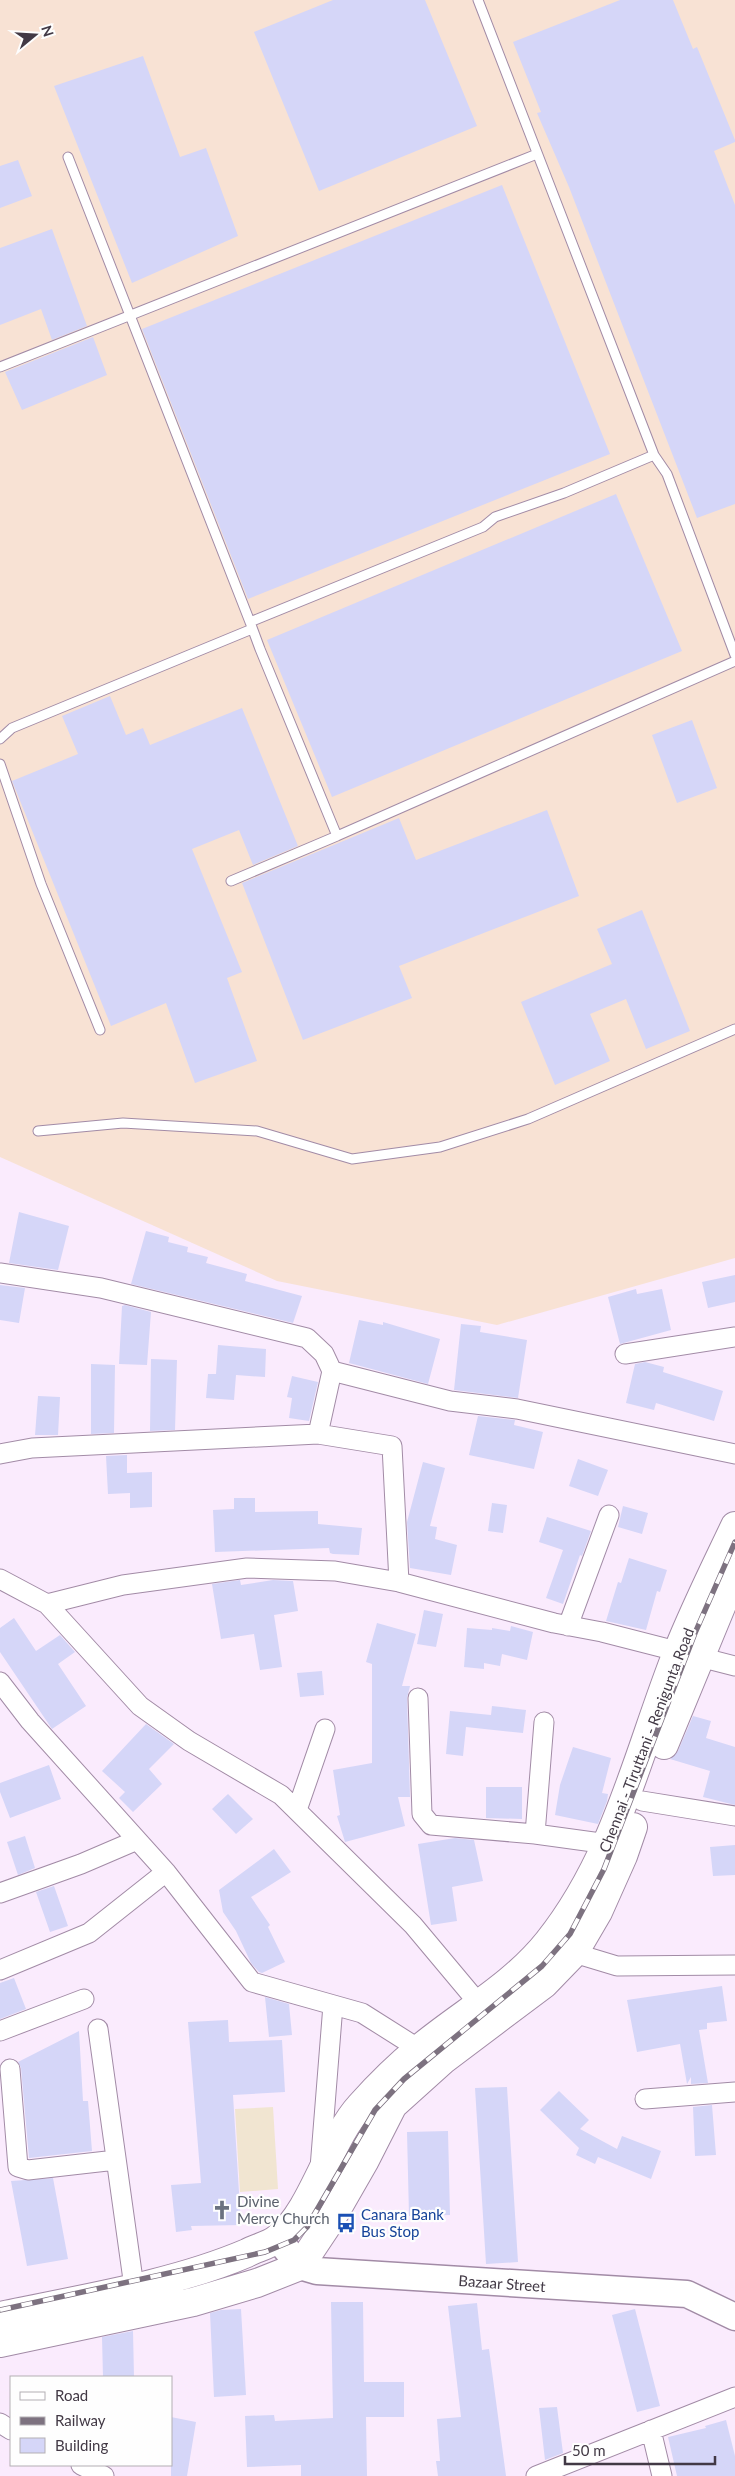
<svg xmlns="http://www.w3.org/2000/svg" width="735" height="2476" viewBox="0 0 735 2476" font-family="Lato,sans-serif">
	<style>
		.commercial { fill: #f1e5d1 }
		.industrial { fill: #f8e2d4 }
		.building { fill: #d5d6f8 }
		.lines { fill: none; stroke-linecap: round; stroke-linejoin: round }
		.lane-casing { stroke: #a28ba6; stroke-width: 11 }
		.street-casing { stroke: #a28ba6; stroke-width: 21 }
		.secondary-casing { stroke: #a28ba6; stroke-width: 29 }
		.highway-casing { stroke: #a28ba6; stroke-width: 30 }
		.lane { stroke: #fff; stroke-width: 9 }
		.street { stroke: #fff; stroke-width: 19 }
		.secondary { stroke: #fff; stroke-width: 26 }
		.highway { stroke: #fff; stroke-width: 28 }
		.rail-casing { stroke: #7d7280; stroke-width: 5.5 }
		.rail { stroke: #fefefe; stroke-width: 4; stroke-dasharray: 11; stroke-linecap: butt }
		.labels { text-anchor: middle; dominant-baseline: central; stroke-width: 4.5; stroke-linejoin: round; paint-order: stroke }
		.street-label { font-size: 15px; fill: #423945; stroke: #fefefe }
		.worship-label { font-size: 15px; fill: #5b616d; stroke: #fefefe; text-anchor: start }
		.transit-label { font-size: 15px; fill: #164399; stroke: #fefefe; text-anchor: start }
	</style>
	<rect width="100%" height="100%" fill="#faebfd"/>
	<path class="commercial" d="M273 2107 278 2189 240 2192 235 2109Z"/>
	<path class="industrial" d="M0 0H735V1258L497 1325 277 1281 0 1157Z"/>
	<path class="building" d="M333 0H425L477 126 319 191 254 32Z
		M620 0H673L693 49 697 47 735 140V142L714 151 735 205V504L697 518 569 187 537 113 541 112 513 42Z
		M143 56 180 157 206 148 238 236 132 283 54 86Z
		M18 160 32 196 0 208V166Z
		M502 185 610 454 248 599 142 329Z
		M52 229 87 326 52 340 41 309 0 325V248Z
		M93 337 107 375 22 410 5 372Z
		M616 494 682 651 332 797 267 640Z
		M110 696 126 735 143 728 150 745 242 708 298 846 253 865 239 830 192 849 242 972 227 978 257 1061 195 1083 166 1003 111 1026 12 781 78 754 62 716Z
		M692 720 717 788 677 803 652 735Z
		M547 810 579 896 399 966 412 998 303 1040 242 883 399 818 416 860Z
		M642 910 690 1031 646 1049 626 999 590 1014 610 1061 555 1085 521 1002 612 964 597 929Z
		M19 1212 69 1226 58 1270 9 1263Z
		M146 1231 169 1237 168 1242 188 1247 187 1252 208 1257 206 1263 247 1274 245 1281 302 1296 293 1323 131 1284Z
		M735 1275V1302L708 1308 702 1282Z
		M0 1285 25 1288 19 1323 0 1320Z
		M636 1289 637 1294 662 1289 671 1330 620 1344 608 1297Z
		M125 1305 151 1312 147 1365 119 1364 122 1306Z
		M359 1320 383 1325V1322L440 1339 428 1384 349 1363Z
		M461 1324 481 1326 480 1332 527 1340 518 1398 454 1390Z
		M218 1345 266 1349 265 1377 236 1375 234 1400 206 1398 208 1374H216Z
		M151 1359 177 1360 175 1430 150 1431Z
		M645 1362 664 1367 663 1372 723 1391 714 1421 656 1403 654 1410 626 1403 635 1364Z
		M91 1364 115 1365 114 1433 91 1434Z
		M292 1376 318 1382 309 1421 289 1418 292 1398 287 1397Z
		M38 1396 60 1397 58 1435H35Z
		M478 1416 515 1420 514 1425 543 1432 534 1469 469 1455Z
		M127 1455V1473L152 1472V1507L130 1508V1493L108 1494 106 1456Z
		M578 1459 608 1470 598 1496 569 1486Z
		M423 1462 445 1468 430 1526 437 1527 435 1539 457 1545 451 1575 410 1568 407 1522Z
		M234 1498H255V1512L318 1511V1524L362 1528 359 1555 333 1554 330 1553 329 1548 215 1552 213 1510 234 1509Z
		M492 1503 507 1505 503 1533 488 1531Z
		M623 1506 648 1513 642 1534 618 1527Z
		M547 1517 591 1531 582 1556 580 1555 563 1604 546 1598 563 1550 539 1542Z
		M629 1558 667 1570 660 1592 657 1591 646 1630 606 1621 618 1582 621 1583Z
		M240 1580 241 1585 273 1580 293 1581 298 1611 274 1615 282 1667 260 1670 254 1634 221 1639 212 1584Z
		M424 1610 443 1614 436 1647 417 1644Z
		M14 1618 36 1651 60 1635 75 1652 58 1664 86 1706 52 1729 0 1652V1628Z
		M377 1623 416 1634 402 1686H410L407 1698 410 1797H398L405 1826 345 1842 337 1816 340 1815 333 1770 372 1763V1664L366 1662Z
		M511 1626 533 1632 527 1660 502 1654 500 1666 484 1663V1669L464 1667 467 1628 492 1630V1628L510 1631Z
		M322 1671 324 1695 300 1697 297 1673Z
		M492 1706 526 1710 523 1733 466 1727 463 1756 446 1754 450 1711 491 1715Z
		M693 1716 711 1721 706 1738 735 1747V1805L703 1797 710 1771 670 1759 678 1751Z
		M146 1724 174 1744 149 1769 162 1784 133 1812 119 1798 125 1792 102 1771Z
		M573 1747 611 1758 602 1793 608 1794 607 1801 598 1824 555 1815 560 1785Z
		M49 1765 61 1799 10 1818 0 1792V1783Z
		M486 1787H522V1819L486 1818Z
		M228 1794 253 1819 236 1834 212 1809Z
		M25 1836 35 1868 18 1875 7 1842Z
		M455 1838 474 1840 483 1881 452 1887 457 1921 431 1925 418 1844Z
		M735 1845V1875L713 1876 710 1847Z
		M274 1849 291 1872 251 1897 270 1925 268 1927 285 1962 262 1973 259 1972 251 1963 236 1931 223 1912 219 1890Z
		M54 1886 68 1926 50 1932 36 1892Z
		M14 1978 26 2009 0 2019V1983Z
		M722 1986 727 2021 707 2023V2029L699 2030 708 2083 691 2084V2077L687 2084 680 2044 637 2052 627 2000Z
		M265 1997 289 2004 292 2035 269 2037Z
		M228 2020 229 2042 282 2040 285 2092 233 2095 241 2225 191 2226 192 2230 176 2232 171 2185 201 2183 188 2022Z
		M79 2031 83 2101H88L92 2151 29 2158 21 2068 18 2062Z
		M507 2087 518 2262 486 2264 475 2088Z
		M559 2091 589 2120 580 2129 617 2149 622 2136 661 2151 651 2179 598 2157 595 2164 576 2155 579 2148 540 2110Z
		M712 2105 716 2155 695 2156 693 2107Z
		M448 2131 450 2215 409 2216 407 2132Z
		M53 2178 68 2259 27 2266 11 2181Z
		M331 2302H363L364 2382H404V2417H366L367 2476H301V2465L247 2467 245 2416 274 2415 275 2421 333 2418Z
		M477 2303 482 2350 489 2349 506 2476H438L436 2461H440L437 2419 461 2417 448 2306Z
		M241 2309 246 2395 214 2397 210 2313 221 2310Z
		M635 2309 660 2406 637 2412 612 2315Z
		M133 2331 134 2377H103L102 2337Z
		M557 2407 563 2453 545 2460 539 2408Z
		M171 2417 196 2422 187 2476H171Z
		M726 2420 735 2456V2476H677L668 2437 706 2428 705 2426Z"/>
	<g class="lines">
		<defs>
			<path id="lane" d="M478 0 654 455 667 474 735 655
				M68 157 250 622
				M0 367 537 154
				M654 455 564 493 495 517 483 527 250 622 260 649 337 836 735 661
				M0 739 12 728 252 629
				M0 764 41 884 100 1030
				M231 881 337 836
				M38 1131 123 1123 257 1131 352 1159 440 1147 528 1119 735 1029"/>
			<path id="street" d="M0 1273 101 1288 307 1338 324 1354 332 1371 318 1434
				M625 1354 735 1337
				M332 1371 450 1401 517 1409 735 1454
				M0 1454 32 1448 318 1434 392 1446 399 1582
				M0 1579 47 1604 140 1706 189 1741 281 1795 413 1925 480 2005
				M47 1604 123 1585 247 1568 335 1571 399 1582 554 1623 602 1632 735 1666
				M568 1626 609 1515
				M0 1682 30 1721 166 1872 252 1982 362 2013 419 2049
				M418 1698 422 1814 431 1825 535 1834 608 1844
				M642 1801 735 1816
				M297 1810 325 1729
				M535 1834 544 1722
				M0 1893 81 1864 137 1840
				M574 1953 617 1966 735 1965
				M0 1970 89 1933 166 1872
				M98 2029 134 2287
				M0 2031 84 1999
				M10 2069 18 2167 28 2170 116 2160
				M645 2099 735 2092
				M320 2168 333 2005
				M0 2423 11 2430
				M651 2430 662 2476
				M81 2465 104 2476
				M536 2476 735 2397"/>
			<path id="secondary" d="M278 2239 300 2266 317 2271 687 2294 735 2317"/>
			<path id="highway" d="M664 1745 735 1573
				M0 2316C80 2299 172 2285 247 2253 256 2248 270 2245 278 2238 313 2210 329 2140 360 2106 378 2086 398 2066 419 2049 462 2013 512 1987 548 1942 616 1857 638 1752 677 1653 694 1610 715 1568 735 1526
				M0 2343 193 2302 257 2283 300 2266 330 2221 365 2160 393 2105 443 2060 544 1984 574 1953 598 1912 623 1856 633 1827"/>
		</defs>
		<use href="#lane" class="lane-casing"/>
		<use href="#street" class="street-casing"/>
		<use href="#secondary" class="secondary-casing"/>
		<use href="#highway" class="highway-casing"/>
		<use href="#lane" class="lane"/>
		<use href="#street" class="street"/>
		<use href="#secondary" class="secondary"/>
		<use href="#highway" class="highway"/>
		<defs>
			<path id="rail" d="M0 2310 265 2252 294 2240 307 2227 375 2110 404 2079 542 1966 570 1934 604 1869 695 1633 735 1542"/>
		</defs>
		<use href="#rail" class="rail-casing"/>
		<use href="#rail" class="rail"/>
	</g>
	<defs>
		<symbol id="church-bare" viewBox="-9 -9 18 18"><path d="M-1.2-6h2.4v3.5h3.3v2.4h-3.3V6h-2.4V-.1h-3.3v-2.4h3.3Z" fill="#6b7280" stroke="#fefefe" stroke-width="2.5" paint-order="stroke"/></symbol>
		<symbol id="bus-bare" viewBox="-9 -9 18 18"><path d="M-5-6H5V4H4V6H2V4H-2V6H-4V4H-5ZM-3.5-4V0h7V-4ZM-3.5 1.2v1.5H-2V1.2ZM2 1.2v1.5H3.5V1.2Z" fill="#1a4fb4" stroke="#fefefe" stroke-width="2.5" paint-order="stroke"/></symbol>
	</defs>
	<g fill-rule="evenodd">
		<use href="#church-bare" x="208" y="2196" width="28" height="28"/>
		<use href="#bus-bare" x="332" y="2209" width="28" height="28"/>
	</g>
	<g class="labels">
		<g class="street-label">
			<text transform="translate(646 1740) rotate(-69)">Chennai - Tiruttani - Renigunta Road</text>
			<text transform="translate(502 2283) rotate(4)">Bazaar Street</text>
		</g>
		<g class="worship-label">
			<text x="237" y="2201">Divine<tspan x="237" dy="17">Mercy Church</tspan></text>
		</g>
		<g class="transit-label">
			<text x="361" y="2214">Canara Bank<tspan x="361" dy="17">Bus Stop</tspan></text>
		</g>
	</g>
	<rect x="10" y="2376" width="162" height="90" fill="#fefefe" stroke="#b3afb4"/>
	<rect x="20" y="2392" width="25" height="8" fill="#ffffff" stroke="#b3afb4"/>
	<text x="55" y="2401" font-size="15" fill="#423945">Road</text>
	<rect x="20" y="2417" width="25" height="8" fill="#7d7280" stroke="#b3afb4"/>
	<text x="55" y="2426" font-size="15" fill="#423945">Railway</text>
	<rect x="20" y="2438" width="25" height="15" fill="#d5d6f8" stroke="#b3afb4"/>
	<text x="55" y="2451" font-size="15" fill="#423945">Building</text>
	<g transform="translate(35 35) rotate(72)" stroke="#fefefe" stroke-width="4" paint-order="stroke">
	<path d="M0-4L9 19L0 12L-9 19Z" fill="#423945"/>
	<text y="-8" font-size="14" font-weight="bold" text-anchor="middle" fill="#423945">N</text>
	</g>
	<path d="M565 2456v8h150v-8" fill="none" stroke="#423945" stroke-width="2.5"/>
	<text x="572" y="2456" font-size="15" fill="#423945" stroke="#fefefe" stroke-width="4" paint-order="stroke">50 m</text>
</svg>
